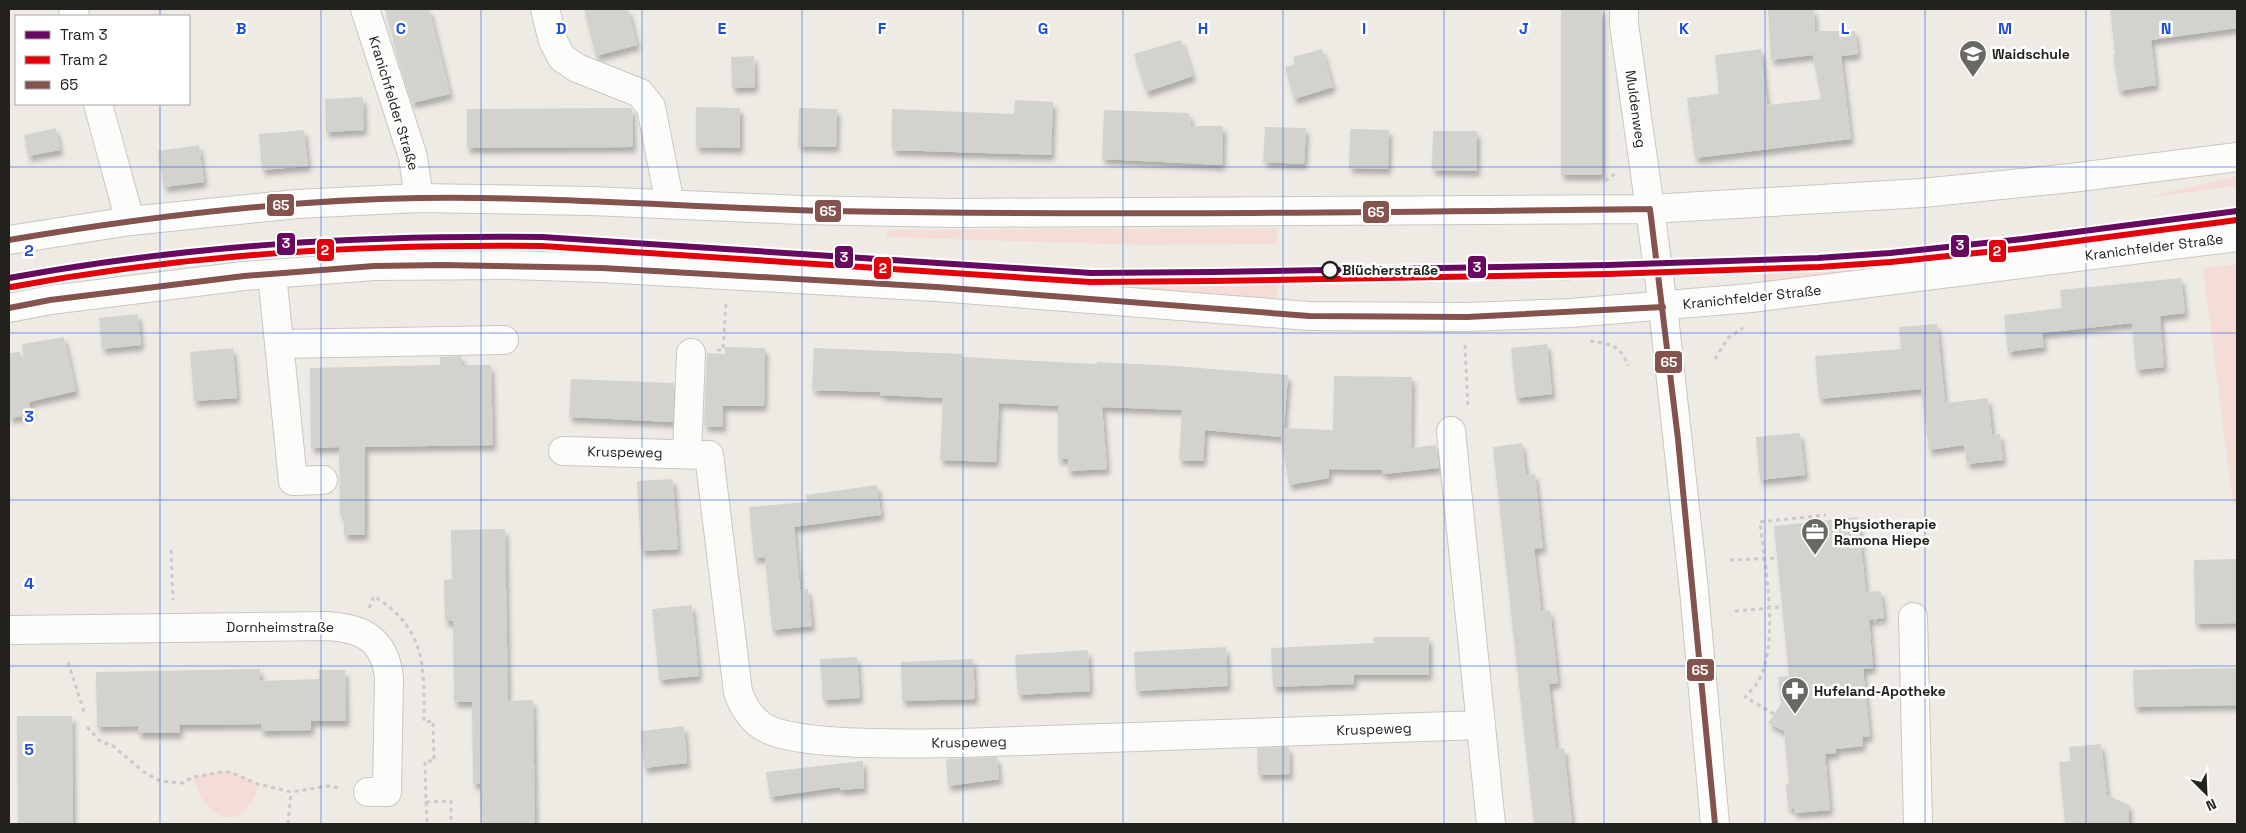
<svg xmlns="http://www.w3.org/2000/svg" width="2246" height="833" viewBox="0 0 2246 833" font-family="'Space Grotesk',sans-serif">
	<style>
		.green { fill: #f4ddd7 }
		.building { fill: #d3d3ce; filter: url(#shadow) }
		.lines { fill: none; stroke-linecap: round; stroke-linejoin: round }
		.minor-casing { stroke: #c9c7c2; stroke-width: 30 }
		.major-casing { stroke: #c9c7c2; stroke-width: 30 }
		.path { stroke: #cbcac8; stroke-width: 3; stroke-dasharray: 4 4; stroke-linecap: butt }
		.minor { stroke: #fcfcfb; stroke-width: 28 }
		.major { stroke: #fcfcfb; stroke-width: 28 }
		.bus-1-casing { stroke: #fff; stroke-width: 10 }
		.bus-1 { stroke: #85534e; stroke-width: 6 }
		.tram-1-casing { stroke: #fff; stroke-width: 10 }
		.tram-2-casing { stroke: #fff; stroke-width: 10 }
		.tram-1 { stroke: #67095f; stroke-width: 6 }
		.tram-2 { stroke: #e3000b; stroke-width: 6 }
		.grid { fill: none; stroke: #1d4ed8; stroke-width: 1; stroke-opacity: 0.55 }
		.stop-dot { fill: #fff; stroke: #23211d; stroke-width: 2.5 }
		.labels { text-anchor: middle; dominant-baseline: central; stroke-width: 5; stroke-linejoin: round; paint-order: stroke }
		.poi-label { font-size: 14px; font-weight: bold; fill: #23211d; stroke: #fff; text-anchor: start }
		.street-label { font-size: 14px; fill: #23211d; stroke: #fff }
		.stop-label { font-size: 14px; font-weight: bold; fill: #23211d; stroke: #fff; text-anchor: start }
		.grid-label { font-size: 16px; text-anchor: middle; font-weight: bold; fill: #1d4ed8; stroke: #fff; stroke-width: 5; stroke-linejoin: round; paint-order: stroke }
		.line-badge { stroke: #fff; stroke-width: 2 }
		.badge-label { font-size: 14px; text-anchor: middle; font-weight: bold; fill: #fff }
	</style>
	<defs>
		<filter id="shadow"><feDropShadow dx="3" dy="5.5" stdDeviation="2.5" flood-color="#0004"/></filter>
	</defs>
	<rect width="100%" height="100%" fill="#eeebe5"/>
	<path class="green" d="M2237 176V186L2143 198Z
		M1277 228V244L1142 245 886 237 887 230Z
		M1941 256 1942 261 1763 284 1762 268 1891 261Z
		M2237 264V504H2233L2203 268Z
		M1034 277 1091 280 1277 278V298L1142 291 1033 281Z
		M222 772H230L258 784C254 815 224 831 204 802 199 795 196 786 193 777Z"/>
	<path class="building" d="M385 9H429L450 94 412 103 398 59Z
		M584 9H628L637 45 596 56Z
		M1561 9H1602V175H1561Z
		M1768 9H1814L1815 31H1855L1858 54 1841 56 1851 139 1695 158 1687 98 1719 94 1715 55 1761 49 1767 105 1821 99 1813 55 1771 60Z
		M2110 9H2237V28L2151 40 2156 85 2119 91 2113 55 2115 54Z
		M1181 40 1193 76 1146 92 1134 54Z
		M1322 49 1333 87 1294 99 1285 67 1295 64 1293 57Z
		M754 56 755 87 732 88 731 57Z
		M363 97 364 130 326 132 325 99Z
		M1015 100 1053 102 1051 155 892 150V109L1014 114Z
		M696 107 740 108V148L696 147Z
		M632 108 633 147 467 148V109Z
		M799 108 837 109 836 147 798 146Z
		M1104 110 1189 113 1191 126H1223L1222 165 1102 159Z
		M1265 127 1306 128 1304 164 1263 162Z
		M56 128 60 150 28 156 24 135Z
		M1350 129 1389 130 1388 169 1349 168Z
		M304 130 308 166 262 170 259 134Z
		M1433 131H1477V171L1432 170Z
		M199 145 204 182 164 187 158 151Z
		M2181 278 2185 313 2160 316 2164 367 2136 370 2132 323 2042 333 2044 347 2008 352 2004 315 2062 308 2060 290Z
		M138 314 141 345 102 349 99 318Z
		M1937 324 1945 403 1988 398 1992 435 2000 434 2003 460 1967 464 1964 445 1929 450 1921 389 1819 399 1815 356 1901 349 1899 327Z
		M64 337 76 391 29 402 32 415 9 418V353L20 352 22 362 24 361 22 344Z
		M1547 344 1552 394 1516 398 1511 348Z
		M725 347 765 348 764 406H723V427L704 426 707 353 725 354Z
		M233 348 237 398 194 401 190 352Z
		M814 348 962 354V357L1097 364V362L1175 366 1288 375 1284 428 1333 430 1334 376 1412 377 1411 448 1436 445 1439 468 1383 474 1382 470 1329 469V478L1289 485 1281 437 1205 430 1203 461 1179 460 1182 410 1102 407 1107 469 1068 471V459H1058V406L999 403 996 462 940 460 943 398 880 395V392L812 390Z
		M462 356V365H491L493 445 365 447V535H344V515H340L339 447 311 448 310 368 440 365V357Z
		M571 379 674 383 673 422 569 417Z
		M1800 433 1805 475 1760 480 1756 437Z
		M1522 443 1526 475 1535 474 1543 548 1534 549 1538 582 1541 611 1550 610 1558 683 1549 684 1556 749 1564 748 1572 823 1534 824 1493 447Z
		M673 479 678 549 641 551 637 481Z
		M877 485 881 515 794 527 800 590 808 589 812 626 772 630 765 557 754 558 749 507 807 502 806 495Z
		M1858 517 1866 592 1881 591 1884 618 1869 620 1873 668 1863 669 1870 736 1862 737 1863 746 1836 749V753L1825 754 1830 810 1795 813 1794 808 1788 809 1786 784H1789L1784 731 1768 723 1781 704 1778 677 1789 676 1774 526Z
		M505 529 508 701 533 700 535 824H481L480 784H473L472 702H454L453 621H445L444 580 452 579 451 530Z
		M2237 559V623L2195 624 2194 560Z
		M692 605 699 676 659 680 652 609Z
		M1374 637H1429V675H1354V684L1273 687 1271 648 1374 643Z
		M1226 647 1228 686 1136 691 1134 652Z
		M1088 650 1090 691 1018 695 1015 655Z
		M857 657 860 698 823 700 820 659Z
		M973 659 975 699 902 701 901 662Z
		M2237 668V705L2134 707 2133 670Z
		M260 669V681L319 679V670H345L346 721H311V730L261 731V724L179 725 180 733H138V726L97 727 96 672Z
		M17 716H72L73 824H18Z
		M684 726 687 763 644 768 641 731Z
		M2101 744 2107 795 2129 805V824H2065L2059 762 2071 761 2069 747Z
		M1289 747 1290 774 1258 775 1257 748Z
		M997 757 999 779 948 786 946 759Z
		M863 761 864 788 840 790V787L770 797 766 772Z"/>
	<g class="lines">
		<defs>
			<path id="minor" d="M73 9 75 16
				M365 9 413 157 419 198
				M545 9 553 41 562 58 577 68 640 93 651 107 670 204
				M1624 9V24L1650 209
				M98 104 130 221
				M272 274 293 481 323 480
				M1663 307 1694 590 1715 824
				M280 344 504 340
				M1451 431 1491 824
				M563 451 709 455 738 692C743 706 750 718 762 726 794 748 920 743 962 743L1481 725
				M687 454 691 353
				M1913 617 1918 824
				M9 630 327 626C362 628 385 639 389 678L387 792H368"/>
			<path id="major" d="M1650 209 1663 307
				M9 240 130 221 297 204 419 198 592 201 800 210 952 213 1650 209 1922 193 2071 178 2237 157
				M9 308 50 300 244 276 374 266 511 265 602 268 937 287 1309 316 1467 317 1571 313 1751 298 2237 237"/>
		</defs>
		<use href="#minor" class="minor-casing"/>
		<use href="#major" class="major-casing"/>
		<path class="path" d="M1605 181 1616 173
			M1559 279H1570
			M1590 341C1610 344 1620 344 1628 366
			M1465 345 1468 409
			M717 350H723L726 303
			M1715 359 1728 338 1743 328
			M171 550 173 600
			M1730 560 1777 558
			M369 608 374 596C427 630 424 666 424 722L433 721 434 761H425L426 802 451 801V824
			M1735 611 1782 607
			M1875 619V623H1885
			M68 662 85 715
			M1774 714 1745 697C1749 692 1755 687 1758 682 1780 643 1765 566 1760 522L1826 515
			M87 727 100 741 113 746 144 772 160 781 183 783 193 777 222 772H230L258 784 291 792 328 786 340 788
			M426 802 427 824
			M288 824 291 792"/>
		<use href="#minor" class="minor"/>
		<use href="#major" class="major"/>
		<defs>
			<path id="bus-1" d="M1650 209 1678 439 1715 824
				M9 240C145 217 282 200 419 198 557 196 695 208 832 211 1105 216 1378 212 1650 209
				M9 308 50 300 244 276 374 266 443 265 602 268 937 287 1309 316 1467 317 1663 307"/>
		</defs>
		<use href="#bus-1" class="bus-1-casing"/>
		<use href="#bus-1" class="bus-1"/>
		<defs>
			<path id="tram-1" d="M9 278C189 245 359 235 542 237L1091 273 1213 272 1608 265 1818 258 1890 253 2023 239 2237 211"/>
			<path id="tram-2" d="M11 287C190 254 359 244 542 246L1090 282 1213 281 1608 274 1819 267 1891 262 2024 248 2237 220"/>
		</defs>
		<use href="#tram-1" class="tram-1-casing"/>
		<use href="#tram-2" class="tram-2-casing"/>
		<use href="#tram-1" class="tram-1"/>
		<use href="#tram-2" class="tram-2"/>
	</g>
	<path class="grid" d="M160 9V16M321 9V824M481 9V824M642 9V824M802 9V824M963 9V824M1123 9V824M1283 9V824M1444 9V824M1604 9V824M1765 9V824M1925 9V824M2086 9V824M160 104V824M9 167H2237M9 333H2237M9 500H2237M9 666H2237"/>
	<defs>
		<symbol id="school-pin" viewBox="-11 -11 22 30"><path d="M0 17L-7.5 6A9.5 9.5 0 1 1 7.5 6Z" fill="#6a6863" stroke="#fff"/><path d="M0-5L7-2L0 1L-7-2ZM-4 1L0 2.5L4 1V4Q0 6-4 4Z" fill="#fff"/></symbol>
		<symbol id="office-pin" viewBox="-11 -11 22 30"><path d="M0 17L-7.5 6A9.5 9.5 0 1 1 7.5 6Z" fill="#6a6863" stroke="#fff"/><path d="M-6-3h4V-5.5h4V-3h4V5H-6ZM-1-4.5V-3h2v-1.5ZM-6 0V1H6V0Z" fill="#fff"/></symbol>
		<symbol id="pharmacy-pin" viewBox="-11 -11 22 30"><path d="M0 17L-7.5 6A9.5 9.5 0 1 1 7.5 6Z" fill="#6a6863" stroke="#fff"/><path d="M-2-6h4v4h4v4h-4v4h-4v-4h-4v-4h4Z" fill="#fff"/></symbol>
	</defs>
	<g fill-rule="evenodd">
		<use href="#school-pin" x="1957" y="38" width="32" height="43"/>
		<use href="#office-pin" x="1799" y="516" width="32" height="43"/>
		<use href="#pharmacy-pin" x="1779" y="675" width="32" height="43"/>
	</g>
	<circle class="stop-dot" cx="1330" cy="270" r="8"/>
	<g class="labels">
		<g class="poi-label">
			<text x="1992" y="54">Waidschule</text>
			<text x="1834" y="524">Physiotherapie<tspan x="1834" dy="16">Ramona Hiepe</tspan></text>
			<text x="1814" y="691">Hufeland-Apotheke</text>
		</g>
		<g class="street-label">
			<text transform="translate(394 103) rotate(73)">Kranichfelder Straße</text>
			<text transform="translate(1636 109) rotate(82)">Muldenweg</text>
			<text transform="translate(2154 247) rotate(-7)">Kranichfelder Straße</text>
			<text transform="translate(1752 297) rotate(-6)">Kranichfelder Straße</text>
			<text transform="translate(625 452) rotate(1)">Kruspeweg</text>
			<text x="280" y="627">Dornheimstraße</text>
			<text transform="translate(1374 729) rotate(-2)">Kruspeweg</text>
			<text transform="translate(969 742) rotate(-1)">Kruspeweg</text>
		</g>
		<g class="stop-label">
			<text x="1342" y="270">Blücherstraße</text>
		</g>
	</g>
	<g class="grid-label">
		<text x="241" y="34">B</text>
		<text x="401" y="34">C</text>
		<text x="561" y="34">D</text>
		<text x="722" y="34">E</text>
		<text x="882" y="34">F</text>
		<text x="1043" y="34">G</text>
		<text x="1203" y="34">H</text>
		<text x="1364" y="34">I</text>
		<text x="1524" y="34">J</text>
		<text x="1684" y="34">K</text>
		<text x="1845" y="34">L</text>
		<text x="2005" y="34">M</text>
		<text x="2166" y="34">N</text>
		<text x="29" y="256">2</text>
		<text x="29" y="422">3</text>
		<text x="29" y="589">4</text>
		<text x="29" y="755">5</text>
	</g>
	<g class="line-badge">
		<rect x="266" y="193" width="29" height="24" rx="5" fill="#85534e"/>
		<rect x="814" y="199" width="28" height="24" rx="5" fill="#85534e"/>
		<rect x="1362" y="200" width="28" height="24" rx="5" fill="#85534e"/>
		<rect x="276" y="232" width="20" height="24" rx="5" fill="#67095f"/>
		<rect x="1950" y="234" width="20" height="24" rx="5" fill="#67095f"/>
		<rect x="316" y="238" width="19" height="24" rx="5" fill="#e3000b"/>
		<rect x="1988" y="239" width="19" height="24" rx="5" fill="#e3000b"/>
		<rect x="834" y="245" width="20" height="24" rx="5" fill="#67095f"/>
		<rect x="1467" y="255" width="20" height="24" rx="5" fill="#67095f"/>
		<rect x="873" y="256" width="19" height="24" rx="5" fill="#e3000b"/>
		<rect x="1654" y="350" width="29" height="24" rx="5" fill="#85534e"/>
		<rect x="1686" y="658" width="29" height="24" rx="5" fill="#85534e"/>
	</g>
	<g class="badge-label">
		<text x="281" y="210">65</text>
		<text x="828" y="216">65</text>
		<text x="1376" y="217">65</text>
		<text x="286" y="248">3</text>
		<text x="1960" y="250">3</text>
		<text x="325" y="255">2</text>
		<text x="1997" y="256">2</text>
		<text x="844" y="262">3</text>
		<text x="1477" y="272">3</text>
		<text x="883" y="273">2</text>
		<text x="1669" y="367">65</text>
		<text x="1700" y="675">65</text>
	</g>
	<rect width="2246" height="833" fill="none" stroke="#23211d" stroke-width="20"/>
	<rect x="15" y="15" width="175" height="90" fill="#ffffff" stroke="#a7a6a5"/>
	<rect x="25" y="31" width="25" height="8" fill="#67095f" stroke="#a7a6a5"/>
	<text x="60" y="40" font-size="15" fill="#23211d">Tram 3</text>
	<rect x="25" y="56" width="25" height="8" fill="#e3000b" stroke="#a7a6a5"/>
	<text x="60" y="65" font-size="15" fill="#23211d">Tram 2</text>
	<rect x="25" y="81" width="25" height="8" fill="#85534e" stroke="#a7a6a5"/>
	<text x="60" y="90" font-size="15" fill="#23211d">65</text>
	<g transform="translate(2206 793) rotate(156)" stroke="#ffffff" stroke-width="4" paint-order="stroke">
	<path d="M0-4L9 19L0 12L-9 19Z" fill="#23211d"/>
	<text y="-8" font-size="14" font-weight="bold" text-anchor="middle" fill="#23211d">N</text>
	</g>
</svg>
